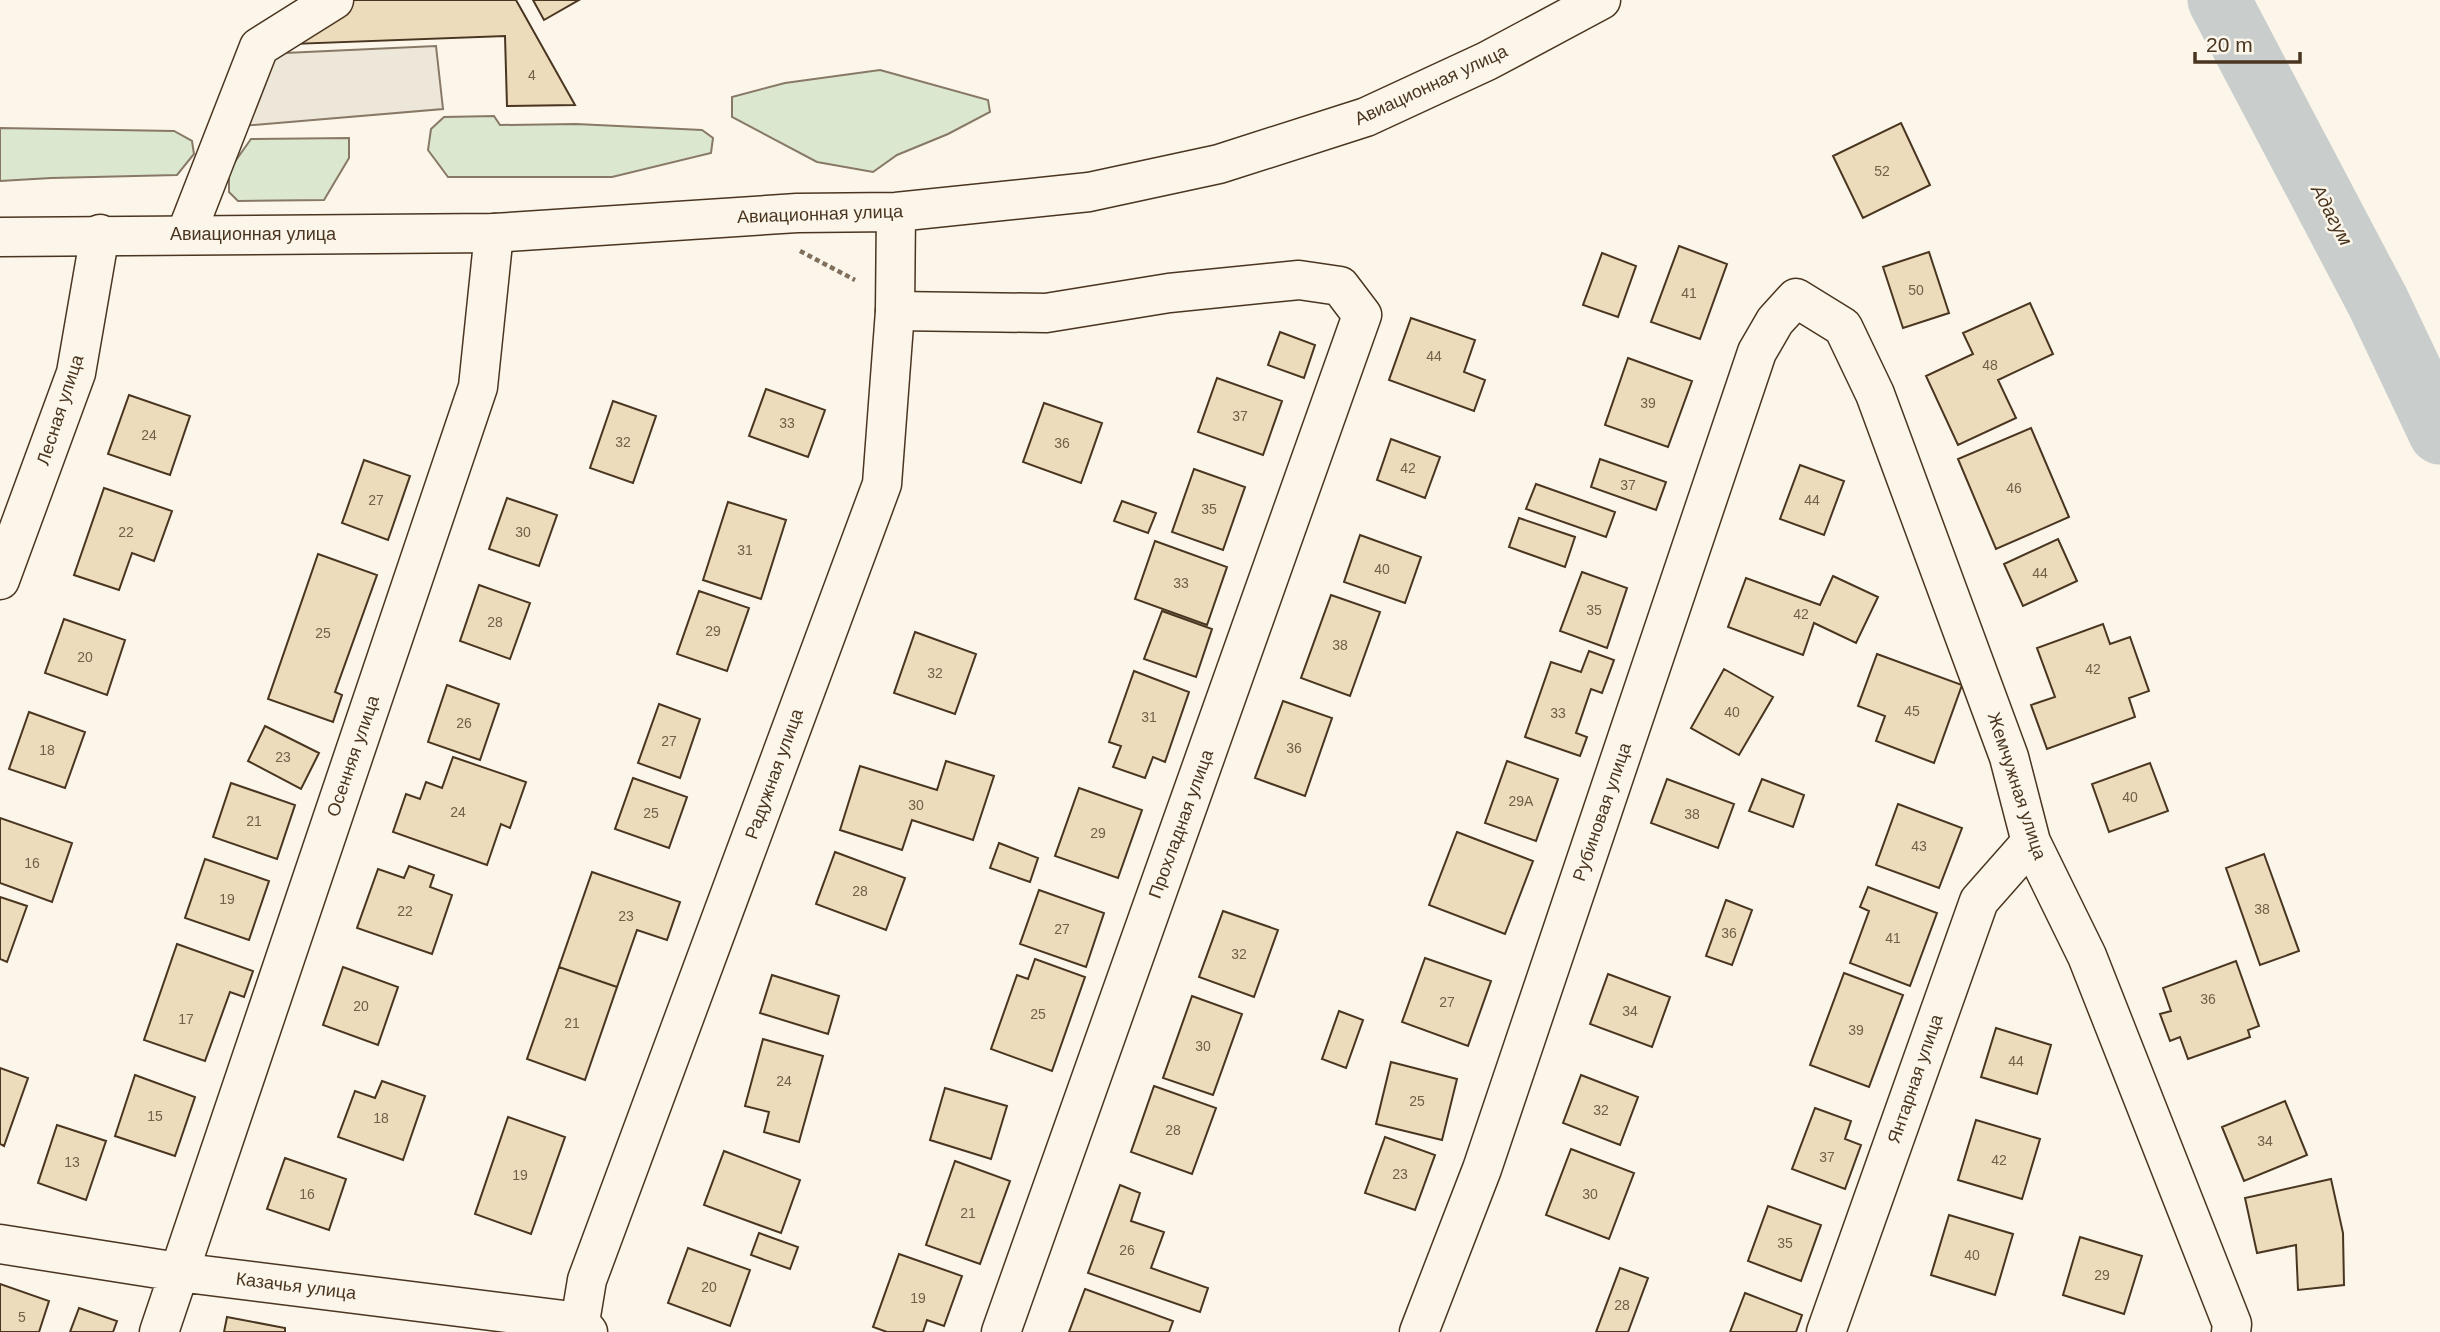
<svg xmlns="http://www.w3.org/2000/svg" width="2440" height="1332" viewBox="0 0 2440 1332" font-family="Helvetica,sans-serif">
	<style>
		.green { fill: #dce7d0; stroke: #887966; stroke-width: 2 }
		.parking { fill: #ede7d9; stroke: #887966; stroke-width: 2 }
		.lines { fill: none; stroke-linecap: round; stroke-linejoin: round }
		.river { stroke: #c9cecd; stroke-width: 63 }
		.building { fill: #ecdcbc; stroke: #4a3520; stroke-width: 2 }
		.minor-casing { stroke: #4a3520; stroke-width: 41 }
		.major-casing { stroke: #4a3520; stroke-width: 41 }
		.path { stroke: #7f6f5c; stroke-width: 4.5; stroke-dasharray: 5 3.5; stroke-linecap: butt }
		.minor { stroke: #fbf6e9; stroke-width: 38 }
		.major { stroke: #fbf6e9; stroke-width: 38 }
		.labels { text-anchor: middle; dominant-baseline: central; stroke-width: 5; stroke-linejoin: round; paint-order: stroke }
		.number-label { font-size: 14px; fill: #725f47 }
		.street-label { font-size: 18px; fill: #4a3520; stroke: #fbf6e9 }
		.water-label { font-size: 19px; font-style: italic; fill: #4a3520; stroke: #fbf6e9 }
	</style>
	<rect width="100%" height="100%" fill="#fbf6e9"/>
	<path class="green" d="M880 70 988 100 990 112 948 134 897 155 873 172 817 162 732 117V97L785 83Z
		M494 116 500 125 576 124 702 130 713 138 711 153 612 177H448L428 150 431 129 444 117Z
		M0 128 174 131 192 141 194 154 177 175 51 178 0 181Z
		M349 138V158L324 200 238 201 229 192V170L251 139Z"/>
	<path class="parking" d="M436 46 443 109 242 126 263 54Z"/>
	<g class="lines">
		<path class="river" d="M2219 0 2378 302 2440 433"/>
	</g>
	<path class="building" d="M346 0H516L575 105 507 106 505 36 293 44Z
		M533 0H579L544 20Z
		M1901 123 1930 185 1863 218 1833 156Z
		M1679 246 1727 264 1700 339 1651 322Z
		M1929 252 1949 313 1903 328 1883 267Z
		M1602 253 1636 266 1618 317 1583 305Z
		M2030 303 2053 354 1998 380 2016 418 1958 445 1926 376 1973 354 1963 333Z
		M1411 318 1475 340 1464 372 1485 380 1474 411 1389 380Z
		M1280 332 1315 345 1304 378 1268 365Z
		M1628 358 1692 381 1668 447 1605 425Z
		M1217 378 1282 401 1263 455 1198 432Z
		M766 389 825 410 808 457 749 436Z
		M129 395 190 416 170 475 108 454Z
		M613 401 656 416 633 483 590 468Z
		M1044 403 1102 423 1081 483 1023 462Z
		M2031 428 2069 517 1996 549 1958 459Z
		M1391 439 1440 457 1425 498 1377 480Z
		M1600 459 1666 482 1656 510 1591 487Z
		M364 460 410 476 388 540 342 523Z
		M1800 465 1844 481 1824 535 1780 519Z
		M1194 469 1245 487 1223 550 1172 532Z
		M1536 484 1615 512 1606 537 1526 509Z
		M104 488 172 511 154 561 132 553 119 590 74 575Z
		M507 498 557 515 539 566 489 549Z
		M1122 501 1156 513 1148 533 1114 521Z
		M728 502 786 520 761 599 703 580Z
		M1519 518 1575 537 1565 567 1509 547Z
		M1360 535 1421 557 1405 603 1344 582Z
		M2058 539 2077 581 2023 606 2004 564Z
		M1155 541 1227 567 1207 625 1135 599Z
		M318 554 377 575 335 692 342 695 333 722 268 699Z
		M1582 572 1627 588 1607 648 1560 631Z
		M1833 576 1878 597 1856 643 1814 623 1803 655 1728 627 1746 578 1820 605Z
		M479 585 530 603 510 659 460 641Z
		M699 591 749 608 727 671 677 654Z
		M1331 595 1380 612 1350 696 1301 678Z
		M1162 611 1212 629 1196 677 1144 659Z
		M64 619 125 640 107 695 45 673Z
		M2103 624 2110 644 2130 637 2149 691 2129 698 2135 717 2047 749 2031 705 2055 697 2037 648Z
		M915 632 976 654 955 714 894 693Z
		M1589 651 1614 660 1602 693 1591 689 1576 733 1587 737 1580 756 1525 737 1551 662 1581 672Z
		M1877 654 1962 685 1934 763 1876 741 1885 716 1858 706Z
		M1724 669 1773 697 1739 755 1691 728Z
		M1134 671 1189 692 1165 762 1153 757 1145 778 1113 767 1121 746 1109 742Z
		M447 685 499 704 480 760 428 742Z
		M1283 701 1332 718 1305 796 1255 778Z
		M659 704 700 719 680 778 638 763Z
		M29 712 85 732 65 788 9 769Z
		M265 726 319 753 301 789 248 761Z
		M453 757 526 782 510 828 501 824 487 865 393 832 406 794 420 799 426 782 442 788Z
		M946 761 994 776 973 840 912 820 902 850 840 830 860 766 937 790Z
		M1507 761 1558 779 1536 841 1485 823Z
		M2150 763 2168 811 2109 832 2092 784Z
		M633 778 687 797 669 848 615 829Z
		M1667 779 1734 804 1718 848 1651 823Z
		M1762 779 1804 795 1793 827 1749 811Z
		M231 783 295 805 277 859 213 837Z
		M1079 788 1142 810 1118 878 1055 856Z
		M1898 804 1962 828 1939 888 1876 865Z
		M0 818 72 843 52 902 0 883Z
		M1457 832 1533 861 1505 934 1429 905Z
		M999 843 1038 858 1030 882 990 868Z
		M835 852 905 878 886 930 816 904Z
		M2264 854 2299 951 2260 965 2226 868Z
		M205 859 269 881 249 940 185 918Z
		M409 866 434 875 430 887 452 895 432 954 357 928 378 869 404 878Z
		M592 872 680 902 667 940 637 930 617 987 559 967Z
		M1868 887 1937 913 1910 986 1850 963 1869 911 1860 907Z
		M1039 890 1104 913 1086 967 1020 944Z
		M0 897 27 906 7 962 0 959Z
		M1726 900 1752 910 1732 965 1706 956Z
		M1223 911 1278 930 1254 997 1199 977Z
		M177 944 253 971 244 997 230 992 205 1061 144 1040Z
		M1425 958 1491 981 1468 1046 1402 1022Z
		M1035 959 1085 977 1052 1071 991 1049 1017 975 1028 979Z
		M2236 961 2259 1026 2248 1030 2250 1037 2188 1059 2180 1037 2170 1041 2160 1014 2171 1011 2163 988Z
		M343 967 398 987 378 1045 323 1025Z
		M559 967 617 987 585 1080 527 1059Z
		M1844 973 1903 995 1869 1087 1810 1065Z
		M1608 974 1670 997 1652 1047 1590 1024Z
		M772 975 839 996 828 1034 760 1013Z
		M1192 996 1242 1014 1213 1095 1163 1078Z
		M1339 1011 1363 1020 1346 1068 1322 1059Z
		M1996 1028 2051 1045 2037 1094 1981 1077Z
		M763 1039 823 1056 799 1142 764 1132 769 1112 745 1106Z
		M1391 1062 1457 1079 1442 1140 1376 1124Z
		M0 1068 28 1078 4 1146 0 1144Z
		M135 1075 195 1097 175 1156 115 1136Z
		M1581 1075 1638 1097 1620 1145 1563 1123Z
		M382 1081 425 1096 403 1160 338 1137 355 1091 375 1098Z
		M1154 1086 1216 1108 1192 1174 1131 1152Z
		M945 1088 1007 1106 991 1159 930 1140Z
		M2285 1101 2307 1155 2244 1181 2222 1127Z
		M1815 1108 1851 1121 1845 1139 1861 1145 1845 1189 1792 1169Z
		M508 1117 565 1137 531 1234 475 1214Z
		M1976 1120 2040 1139 2022 1199 1958 1180Z
		M57 1125 106 1141 86 1200 38 1183Z
		M1385 1137 1435 1155 1415 1210 1365 1193Z
		M1571 1149 1634 1173 1609 1239 1546 1215Z
		M724 1151 800 1180 781 1233 704 1205Z
		M285 1158 346 1179 329 1230 267 1209Z
		M955 1161 1010 1181 980 1264 926 1245Z
		M2331 1179 2343 1233 2344 1285 2298 1290 2296 1245 2257 1253 2245 1198Z
		M1120 1185 1140 1193 1131 1221 1164 1232 1151 1268 1208 1288 1200 1312 1088 1273Z
		M1768 1206 1821 1225 1801 1281 1748 1261Z
		M1949 1215 2013 1234 1995 1295 1931 1275Z
		M759 1233 798 1247 790 1269 751 1255Z
		M2080 1237 2142 1256 2124 1314 2063 1295Z
		M688 1248 750 1270 730 1326 668 1303Z
		M899 1254 962 1276 944 1326 927 1320 923 1332H887L873 1327Z
		M1620 1268 1648 1278 1628 1332H1596Z
		M0 1284 49 1301 39 1332H0Z
		M1085 1289 1173 1321 1169 1332H1069Z
		M1745 1293 1802 1315 1796 1332H1730Z
		M79 1308 117 1321 113 1332H70Z
		M227 1317 285 1328V1332H224Z"/>
	<g class="lines">
		<defs>
			<path id="minor" d="M186 234 259 47 334 0
				M895 311 1046 313 1169 293 1299 280 1340 286 1362 315 1001 1332
				M0 580 76 373 100 234
				M0 1244 178 1272 580 1322 575 1332
				M159 1332 478 387 494 233
				M1419 1332 1482 1169 1757 352 1775 321 1796 298 1843 327 1875 394 2009 757 2031 842 2087 956 2232 1324 2231 1332
				M1826 1332 1979 901 2031 842"/>
			<path id="major" d="M0 237 494 233 797 213 896 212 1089 192 1219 164 1366 117 1487 61 1601 0
				M588 1332 580 1322 587 1280 882 484 895 311 896 212"/>
		</defs>
		<use href="#minor" class="minor-casing"/>
		<use href="#major" class="major-casing"/>
		<path class="path" d="M800 251 855 280"/>
		<use href="#minor" class="minor"/>
		<use href="#major" class="major"/>
	</g>
	<g class="labels">
		<g class="number-label">
			<text x="532" y="75">4</text>
			<text x="1882" y="171">52</text>
			<text x="1916" y="290">50</text>
			<text x="1689" y="293">41</text>
			<text x="1434" y="356">44</text>
			<text x="1990" y="365">48</text>
			<text x="1648" y="403">39</text>
			<text x="1240" y="416">37</text>
			<text x="787" y="423">33</text>
			<text x="149" y="435">24</text>
			<text x="623" y="442">32</text>
			<text x="1062" y="443">36</text>
			<text x="1408" y="468">42</text>
			<text x="1628" y="485">37</text>
			<text x="2014" y="488">46</text>
			<text x="376" y="500">27</text>
			<text x="1812" y="500">44</text>
			<text x="1209" y="509">35</text>
			<text x="126" y="532">22</text>
			<text x="523" y="532">30</text>
			<text x="745" y="550">31</text>
			<text x="1382" y="569">40</text>
			<text x="2040" y="573">44</text>
			<text x="1181" y="583">33</text>
			<text x="1594" y="610">35</text>
			<text x="1801" y="614">42</text>
			<text x="495" y="622">28</text>
			<text x="713" y="631">29</text>
			<text x="323" y="633">25</text>
			<text x="1340" y="645">38</text>
			<text x="85" y="657">20</text>
			<text x="2093" y="669">42</text>
			<text x="935" y="673">32</text>
			<text x="1912" y="711">45</text>
			<text x="1732" y="712">40</text>
			<text x="1558" y="713">33</text>
			<text x="1149" y="717">31</text>
			<text x="464" y="723">26</text>
			<text x="669" y="741">27</text>
			<text x="1294" y="748">36</text>
			<text x="47" y="750">18</text>
			<text x="283" y="757">23</text>
			<text x="2130" y="797">40</text>
			<text x="1521" y="801">29А</text>
			<text x="916" y="805">30</text>
			<text x="458" y="812">24</text>
			<text x="651" y="813">25</text>
			<text x="1692" y="814">38</text>
			<text x="254" y="821">21</text>
			<text x="1098" y="833">29</text>
			<text x="1919" y="846">43</text>
			<text x="32" y="863">16</text>
			<text x="860" y="891">28</text>
			<text x="227" y="899">19</text>
			<text x="2262" y="909">38</text>
			<text x="405" y="911">22</text>
			<text x="626" y="916">23</text>
			<text x="1062" y="929">27</text>
			<text x="1729" y="933">36</text>
			<text x="1893" y="938">41</text>
			<text x="1239" y="954">32</text>
			<text x="2208" y="999">36</text>
			<text x="1447" y="1002">27</text>
			<text x="361" y="1006">20</text>
			<text x="1630" y="1011">34</text>
			<text x="1038" y="1014">25</text>
			<text x="186" y="1019">17</text>
			<text x="572" y="1023">21</text>
			<text x="1856" y="1030">39</text>
			<text x="1203" y="1046">30</text>
			<text x="2016" y="1061">44</text>
			<text x="784" y="1081">24</text>
			<text x="1417" y="1101">25</text>
			<text x="1601" y="1110">32</text>
			<text x="155" y="1116">15</text>
			<text x="381" y="1118">18</text>
			<text x="1173" y="1130">28</text>
			<text x="2265" y="1141">34</text>
			<text x="1827" y="1157">37</text>
			<text x="1999" y="1160">42</text>
			<text x="72" y="1162">13</text>
			<text x="1400" y="1174">23</text>
			<text x="520" y="1175">19</text>
			<text x="307" y="1194">16</text>
			<text x="1590" y="1194">30</text>
			<text x="968" y="1213">21</text>
			<text x="1785" y="1243">35</text>
			<text x="1127" y="1250">26</text>
			<text x="1972" y="1255">40</text>
			<text x="2102" y="1275">29</text>
			<text x="709" y="1287">20</text>
			<text x="918" y="1298">19</text>
			<text x="1622" y="1305">28</text>
			<text x="22" y="1317">5</text>
		</g>
		<g class="street-label">
			<text transform="translate(1431 85) rotate(-25)">Авиационная улица</text>
			<text transform="translate(820 214) rotate(-2)">Авиационная улица</text>
			<text x="253" y="234">Авиационная улица</text>
			<text transform="translate(60 410) rotate(-72)">Лесная улица</text>
			<text transform="translate(353 756) rotate(-71)">Осенняя улица</text>
			<text transform="translate(774 774) rotate(-70)">Радужная улица</text>
			<text transform="translate(2017 786) rotate(72)">Жемчужная улица</text>
			<text transform="translate(1602 812) rotate(-71)">Рубиновая улица</text>
			<text transform="translate(1181 824) rotate(-70)">Прохладная улица</text>
			<text transform="translate(1915 1079) rotate(-71)">Янтарная улица</text>
			<text transform="translate(296 1286) rotate(7)">Казачья улица</text>
		</g>
		<g class="water-label">
			<text transform="translate(2332 215) rotate(62)">Адагум</text>
		</g>
	</g>
	<path d="M2195 52v10h105v-10" fill="none" stroke="#4a3520" stroke-width="3.5"/>
	<text x="2206" y="52" font-size="21" fill="#4a3520" stroke="#fbf6e9" stroke-width="5" paint-order="stroke">20 m</text>
</svg>
